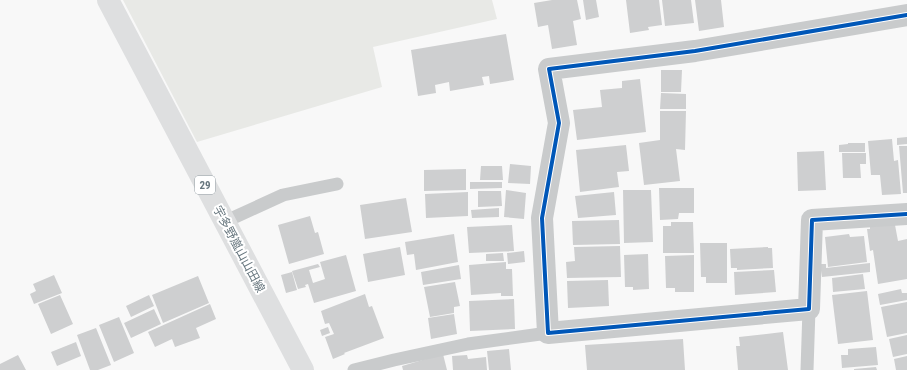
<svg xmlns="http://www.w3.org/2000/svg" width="907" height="370" viewBox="0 0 907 370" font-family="'Roboto Condensed','Noto Sans JP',sans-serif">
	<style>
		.green { fill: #e8e9e6 }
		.building { fill: #cecfd0 }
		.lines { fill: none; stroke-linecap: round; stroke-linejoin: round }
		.lane { stroke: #c9cbcc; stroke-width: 13 }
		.street { stroke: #c9cbcc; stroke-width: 22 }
		.primary { stroke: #dedfe0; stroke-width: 22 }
		.cycleway-casing { stroke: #fff; stroke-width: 6 }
		.cycleway { stroke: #0057b8; stroke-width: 4 }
		.labels { text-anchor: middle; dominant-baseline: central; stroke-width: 4; stroke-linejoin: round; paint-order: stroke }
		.shield { fill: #fff; stroke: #959fa5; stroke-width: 1 }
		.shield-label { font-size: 11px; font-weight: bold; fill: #67767e }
		.street-label { font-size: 12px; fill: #67767e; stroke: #fff }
	</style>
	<rect width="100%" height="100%" fill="#f8f8f8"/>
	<path class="green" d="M123 0H492L497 19 373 47 382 87 197 142Z"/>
	<path class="building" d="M552 0H577L581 19 573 21 577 45 552 49 548 25 538 27 534 3Z
		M583 0H596L599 17 586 20Z
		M626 0H659L662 25 648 27 649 30 630 33Z
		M662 0H691L694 23 665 26Z
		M695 0H721L724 27 699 31Z
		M506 34 514 80 490 84 489 76 482 77 484 85 450 91 449 82 435 85 436 93 418 96 411 50Z
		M661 70H682L681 92H661Z
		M640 79 646 132 577 140 573 110 602 107 600 90 622 88V81Z
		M661 93 686 94V109H660Z
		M660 111H686L685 150 676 149 680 181 644 185 639 143 660 140Z
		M907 137V144L897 145V138Z
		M892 139 894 161 898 160 901 194 882 195 880 175H871L868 141Z
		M848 143H865V152H839V145L848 144Z
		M626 145 629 171 617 172 619 187 580 192 576 150Z
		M899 146H907V193H903Z
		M824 151 826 190 798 191 797 152Z
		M842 153H866V164H860L861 178H843Z
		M510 164 531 166 530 184 508 183Z
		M481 166H502L503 180H480Z
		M466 169V190L424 191V170Z
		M470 182H502V188L470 189Z
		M659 188H694V213H679L678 219 660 220Z
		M506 190 526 193 524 219 504 217Z
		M623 190H651L653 242 624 243Z
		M478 191H501L502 206 478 207Z
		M468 192V216L426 218 425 194Z
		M614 192 616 215 578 218 575 196Z
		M406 198 412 232 365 239 360 205Z
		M499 208V217L472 218 471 210Z
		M310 216 315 233 318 232 324 254 289 264 278 225Z
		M619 220 620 244 573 245 572 221Z
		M671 222H693L694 253H663V226H671Z
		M893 224 895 225 898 241 907 239V279L878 284 873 250 870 251 867 229H870V227Z
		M512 225 514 251 469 253 467 227Z
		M454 234 458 262 416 270 414 254 407 255 405 242Z
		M849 234 850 237 864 236 867 262 828 267 825 237Z
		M700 243H727V283H706V277H701Z
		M620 246 621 277 567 278 566 262 575 261 574 247Z
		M400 247 405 275 368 282 363 254Z
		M768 247V248H772L773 268 737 270V268H731L730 249Z
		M524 251 525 262 508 264 507 253Z
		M503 253 504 261H486V254Z
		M648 254 649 289 633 290V287H625L624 255Z
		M346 255 356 291 314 303 308 284 305 285 306 287 298 289 292 271 318 264 320 267 309 270 313 283 325 279 320 262Z
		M694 255V292H675V288H666L665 256Z
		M506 262V269H512L513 296H501V293L471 295 469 265Z
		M870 263V272L822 277 820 264H826V268Z
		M459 265 461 279 423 285 421 272Z
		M774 270 776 292 735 295 734 272Z
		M292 272 297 290 286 293 281 275Z
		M863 274 865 289 833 292 832 278Z
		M54 275 62 293 34 304 30 294 36 291 33 284Z
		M198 276 209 303 163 323 152 295Z
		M608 280 609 306 568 308 567 281Z
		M455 282 460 306 454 307V313L430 317 424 287Z
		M901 289 902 293H907V300L880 305 878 294Z
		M867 291 873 340 838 344 832 295Z
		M365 294 369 307 372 306 384 338 344 353 345 354 333 359 325 337 334 334 329 323 325 324 321 311Z
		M60 295 73 324 51 334 38 304Z
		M149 295 154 306 131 317 126 306Z
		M514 299 515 329 470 331 469 301Z
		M907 302V333L887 337 881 307Z
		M210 304 216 319 196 328 200 338 175 347 172 339 155 347 148 332Z
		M154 309 161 324 131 338 124 323Z
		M454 314 457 334 431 339 428 318Z
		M119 317 134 353 114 362 99 325Z
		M328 327 330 333 322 336 320 330Z
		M96 328 111 365 98 370H90L77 335Z
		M783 332 788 370H738L736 346H740L739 337Z
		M907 335V354L893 357 889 339Z
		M683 339 685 370H587L585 345Z
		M76 342 81 356 57 366 51 352Z
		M876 347 878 365 842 368 841 355H848V349Z
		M509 349 511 370H489L487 351Z
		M443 354 447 370H403L402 366Z
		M18 355 26 370H0V364Z
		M467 355 468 359 486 357 487 370H453L452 356Z
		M907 356V370H896L894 359Z
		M876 367 877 370H854V369Z"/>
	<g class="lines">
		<path class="lane" d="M224 222 283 195 337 184
			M354 370 394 360 468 344 548 333
			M807 370 809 309"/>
		<path class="street" d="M907 15 695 51 549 69 559 123 542 218 548 333 809 309 812 220 907 214"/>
		<path class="primary" d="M108 0 303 370"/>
		<defs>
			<path id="cycleway" d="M907 15 695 51 549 69 559 123 542 218 548 333 809 309 812 220 907 214"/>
		</defs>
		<use href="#cycleway" class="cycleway-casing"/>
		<use href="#cycleway" class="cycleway"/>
	</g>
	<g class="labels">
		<rect class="shield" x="195" y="176" width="20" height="18" rx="3"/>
		<g class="shield-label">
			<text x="205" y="185">29</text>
		</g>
		<g class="street-label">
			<text transform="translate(239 249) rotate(62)">宇多野嵐山山田線</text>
		</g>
	</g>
</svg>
